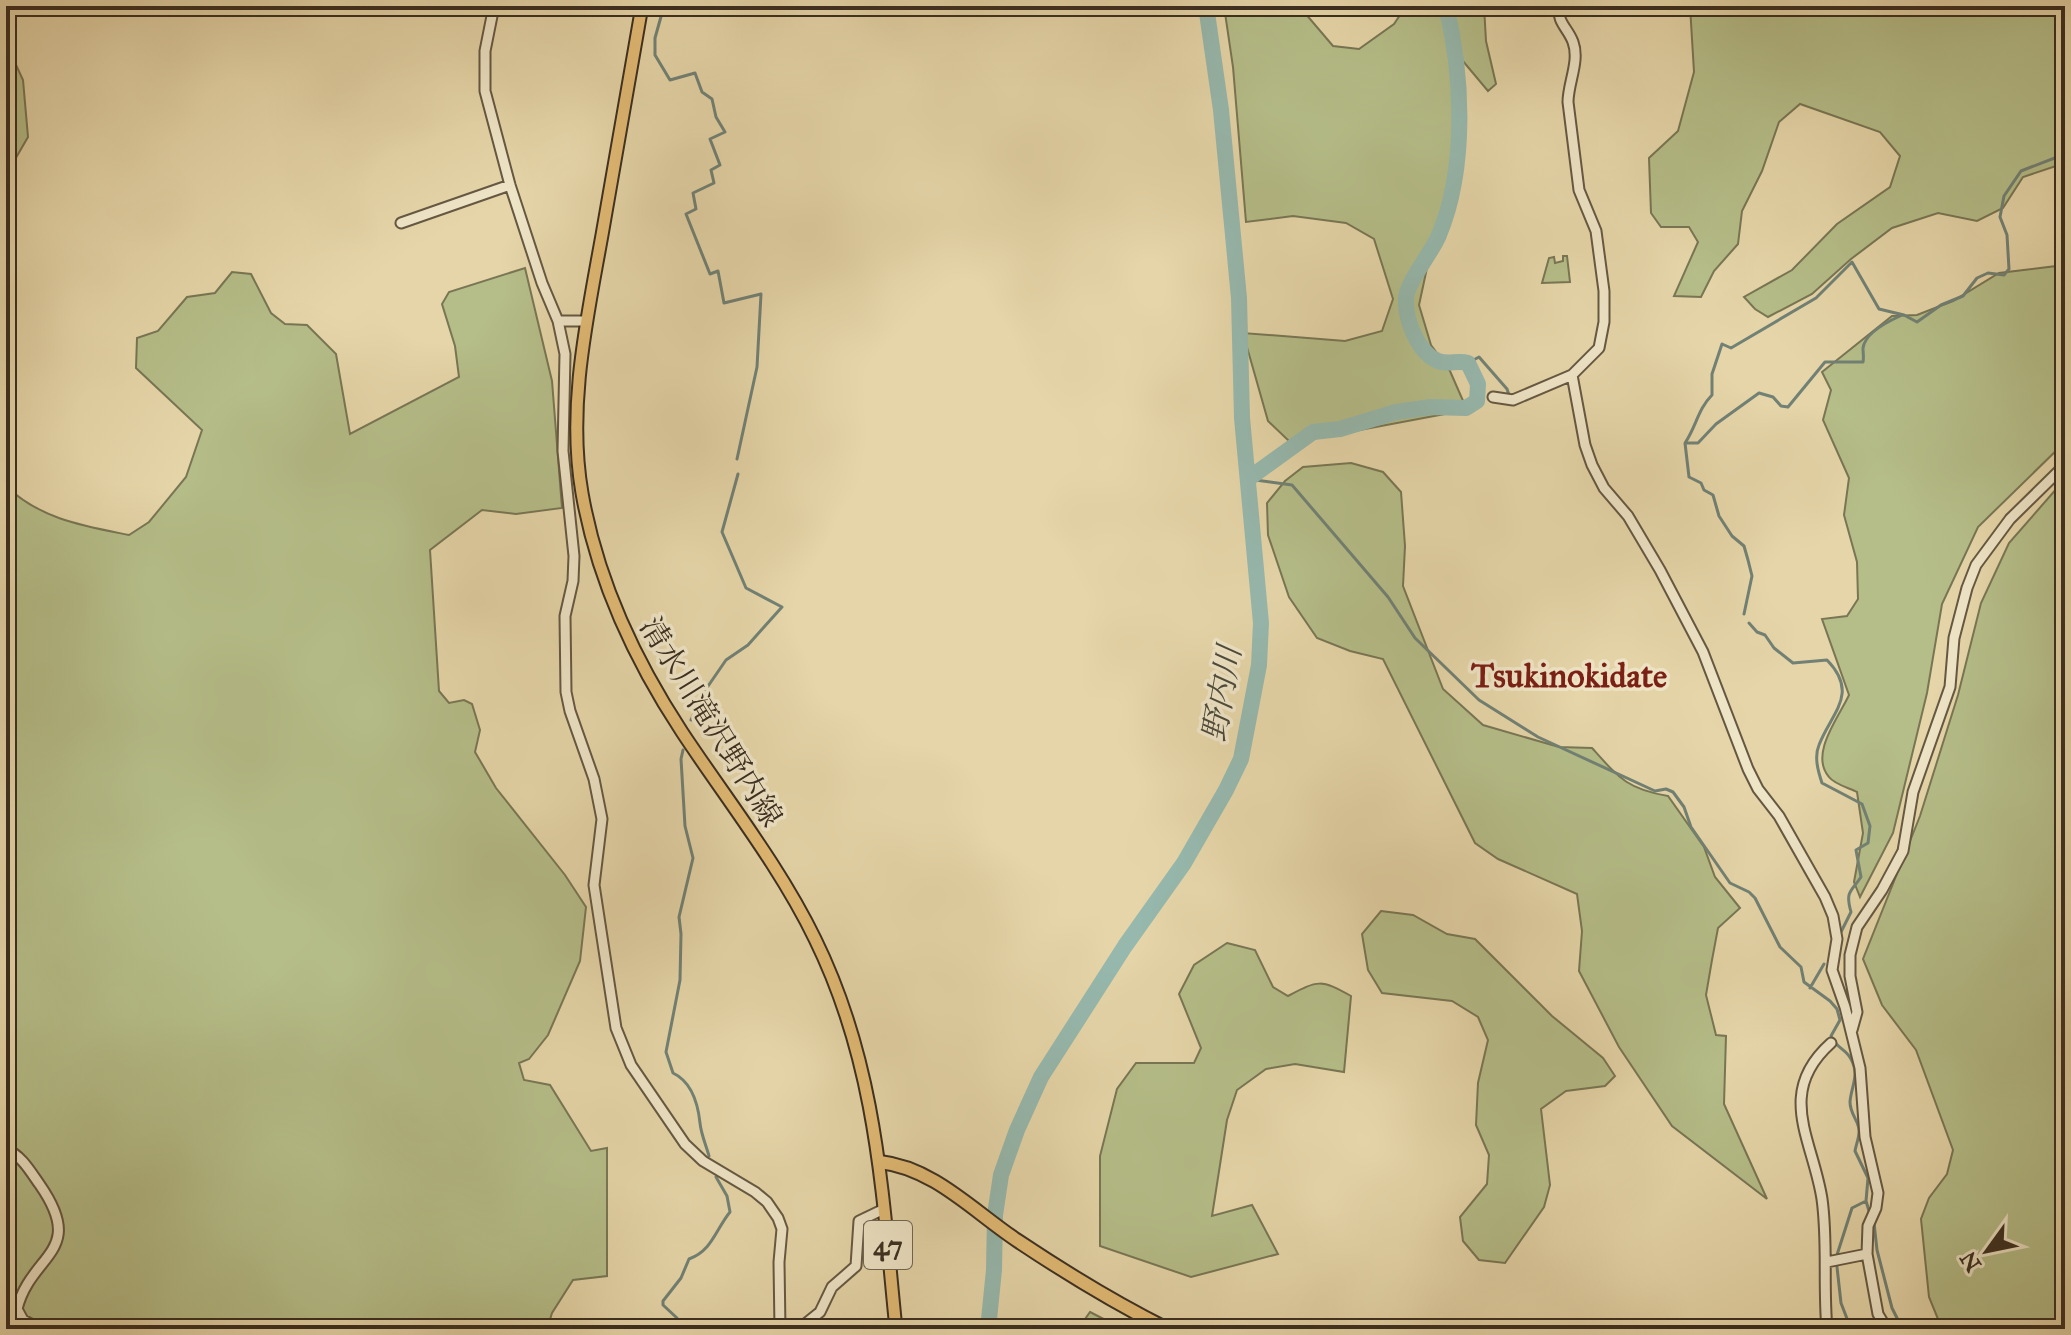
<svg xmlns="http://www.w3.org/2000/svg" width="2071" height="1335" viewBox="0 0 2071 1335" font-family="'IM FELL Great Primer','Noto Serif JP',serif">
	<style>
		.green { fill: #b5bd88; stroke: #787654; stroke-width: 2 }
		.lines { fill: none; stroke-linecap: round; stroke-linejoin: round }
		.stream { stroke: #718175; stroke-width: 3 }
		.river { stroke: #96b8ad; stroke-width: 16 }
		.minor-casing { stroke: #655842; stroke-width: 13 }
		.major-casing { stroke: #3a2e20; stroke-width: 15 }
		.highway-casing { stroke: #3a2e20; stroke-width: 16 }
		.minor { stroke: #eee4c6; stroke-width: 9 }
		.major { stroke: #e2ba74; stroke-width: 11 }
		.highway { stroke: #e2ba74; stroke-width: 12 }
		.labels { text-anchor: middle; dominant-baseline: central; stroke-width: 7; stroke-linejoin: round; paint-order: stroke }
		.shield { fill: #eee4c6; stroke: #706552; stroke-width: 2 }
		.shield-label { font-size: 28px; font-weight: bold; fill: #3a2e20 }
		.street-label { font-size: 30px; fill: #3a2e20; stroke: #eee4c6 }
		.water-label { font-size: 32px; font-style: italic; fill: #4c4a3c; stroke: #eee4c6 }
		.quarter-label { font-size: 34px; font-weight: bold; fill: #7a1f14; stroke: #eee4c6 }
	</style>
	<rect width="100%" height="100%" fill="#e5d5a8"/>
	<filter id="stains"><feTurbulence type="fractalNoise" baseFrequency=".0025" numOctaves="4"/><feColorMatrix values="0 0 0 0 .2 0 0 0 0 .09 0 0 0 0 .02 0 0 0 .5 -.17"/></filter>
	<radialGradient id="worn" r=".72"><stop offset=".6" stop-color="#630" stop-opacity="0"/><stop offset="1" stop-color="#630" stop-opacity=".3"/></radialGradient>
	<path class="green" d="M1224 6H1299L1333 46 1359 49 1394 24 1406 6H1484L1486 41 1496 84 1488 91 1447 42 1456 92V168L1430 254 1419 305 1431 345 1450 371 1464 403 1450 413 1291 443 1268 421 1243 333 1345 341 1382 331 1393 299 1374 239 1346 223 1293 216 1246 222 1233 67Z
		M1690 6H2065V163L2023 177 2003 208 1977 221 1938 213 1892 228 1851 259 1812 294 1768 317 1755 309 1744 297 1792 270 1837 224 1890 187 1900 156 1880 132 1800 104 1779 122 1762 171 1742 211 1738 244 1714 271 1701 297 1674 296 1698 242 1689 227H1661L1651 213 1649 158 1678 131 1694 72Z
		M6 43 23 80 28 137 6 175Z
		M1563 256H1567L1570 282 1542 283 1549 258 1554 257 1555 263 1563 261Z
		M2065 265V442L1978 527 1942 604 1927 693 1893 833 1860 897 1854 882 1863 833 1857 792C1849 788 1834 784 1829 777 1809 754 1839 717 1849 695L1822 619 1847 616 1858 599 1857 562 1844 515 1849 478 1823 420 1831 390 1822 372 1892 316 1917 315 1953 301 1999 273Z
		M525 268 552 381 562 508 516 514 482 510 430 550 439 691 449 703 464 700 472 704 480 730 475 752 496 788 565 875 586 907 580 961 548 1035 529 1059 519 1063 524 1080 550 1085 591 1151 607 1148V1276L573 1280 552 1313 547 1329H6V1253L16 1232 6 1214V486C40 519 84 526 129 535L149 522 186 477 202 430 136 368 137 338 158 331 187 297 215 293 232 272 251 274 271 313 285 324 307 325 336 354 350 434 459 377 455 346 442 304 449 292Z
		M1351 463 1383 472 1401 492 1405 546 1403 586 1443 689 1483 725 1559 747 1592 748C1619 778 1627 789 1668 796L1704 847 1715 877 1740 908 1718 928 1712 960 1706 995 1716 1035 1726 1036 1724 1104 1767 1199 1672 1126 1619 1047 1579 971 1582 931 1577 894 1498 859 1475 843 1383 659 1350 651 1317 638 1289 597 1268 535 1267 503 1285 481 1303 467Z
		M2065 479V1329H1942L1929 1297 1921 1219 1929 1198 1947 1174 1953 1150 1916 1050 1882 1005 1863 959 1920 816 1958 695 1981 603 2009 543Z
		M1381 911 1413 915 1447 934 1475 939 1552 1016 1603 1058 1615 1076 1605 1086 1566 1091 1541 1109 1550 1185 1544 1207 1505 1263 1479 1260 1463 1241 1460 1217 1487 1184 1489 1155 1476 1125 1478 1083 1488 1040 1478 1017 1452 1001 1382 993 1368 970 1362 934Z
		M1227 943 1255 950 1273 987 1288 996C1318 980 1321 979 1351 996L1344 1072 1295 1064 1266 1069 1237 1090 1227 1120 1212 1216 1252 1205 1278 1254 1191 1277 1100 1246V1156L1117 1089 1136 1063H1194L1201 1048 1179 994 1194 965Z
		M1090 1312 1123 1329H1078Z"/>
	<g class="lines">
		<path class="stream" d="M664 6 655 38V55L670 80 695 73 702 92 712 99 716 117 725 132 710 139 720 165 711 170 714 183 693 193 696 209 686 214 710 274 718 271 724 303 761 294 757 367 737 459
			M1468 363 1479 357 1507 389 1510 398
			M1685 443H1698L1716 424 1759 393 1773 397 1781 406 1788 407 1825 362H1863C1864 357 1863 353 1863 348 1865 333 1889 321 1900 316
			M1248 479 1292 485 1388 597 1415 638 1479 700 1538 737 1655 791 1666 789 1673 792 1684 807 1691 827 1730 883 1749 892 1755 898 1780 947 1801 967 1804 982 1830 1001 1837 1009 1840 1020 1831 1036C1836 1048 1846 1049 1851 1059 1860 1075 1851 1087 1850 1102 1850 1115 1860 1122 1859 1132 1859 1138 1856 1145 1855 1151L1868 1178 1866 1201 1852 1208 1836 1258 1841 1303 1851 1329
			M1744 614 1752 576 1748 560 1744 546 1732 536 1719 516 1713 495 1704 490 1701 483 1689 477 1685 443C1696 427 1698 409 1712 395V374L1722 344 1731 348 1816 298 1852 262 1879 309 1904 315 1917 322 1941 305 1963 296 1977 278 1988 273 2004 275 2009 269 2007 235 2000 217 2004 196 2021 171 2065 154
			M1749 623 1757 632 1765 635 1774 648 1793 663 1827 660C1860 694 1831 713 1819 745 1814 757 1818 771 1822 783L1862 804 1870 826 1868 843 1856 850 1861 877C1851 892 1845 891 1851 912L1841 932
			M691 720 704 692 726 660 748 645 782 607 746 588 722 532 738 474
			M683 750 681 759 685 826 693 858 679 917 681 934 680 980 666 1052 673 1073C692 1082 698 1104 700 1123 701 1134 706 1145 709 1156
			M1810 988 1824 964
			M1866 1201 1869 1211
			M1874 1223 1877 1250 1892 1308 1898 1320 1930 1329
			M678 1329 677 1318 663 1305V1301L681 1278 689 1259C712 1251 716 1229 730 1212L727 1196 716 1177"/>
		<path class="river" d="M1248 479 1313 432 1340 429 1396 412 1431 407 1466 408 1477 401 1478 384 1468 363C1457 360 1448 365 1438 361 1418 353 1405 320 1406 299 1406 282 1432 253 1439 235 1467 168 1463 75 1446 6
			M988 1329 994 1270 995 1215 1001 1175 1017 1130 1041 1077 1125 946 1184 863 1226 790 1241 759 1259 665 1261 623 1242 418 1239 298 1221 110 1206 6"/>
		<defs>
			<path id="minor" d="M494 6 485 51V91L510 185 542 283 558 321 565 354 563 451 574 556 573 581 565 616 566 692 570 711 594 779 602 819 594 885 616 1028 631 1065 685 1144 703 1161 755 1192 767 1202 778 1218 782 1229 779 1262 780 1329
				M1559 6C1557 23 1568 28 1573 42 1580 61 1568 83 1568 102L1579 190 1596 231 1604 291V322L1599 348 1572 375 1585 445 1592 465 1604 488 1628 516 1660 570 1703 652 1748 769 1758 789 1779 816 1825 897 1833 916 1837 939 1832 970 1845 1007 1860 1068 1865 1137 1878 1193 1876 1208 1868 1226 1867 1254 1878 1314 1887 1329
				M401 223 510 185
				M558 321H586
				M1493 397 1513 400 1572 375
				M1852 1030 1857 1012 1850 976V955L1857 927 1882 890 1903 851 1913 792 1950 687 1954 638 1967 588 1976 565 2010 519 2065 465
				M6 1149C22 1156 30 1171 40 1185 87 1253 31 1253 17 1309L23 1320 41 1329
				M1827 1262 1867 1254
				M799 1329 820 1312 832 1287 856 1266 859 1221 884 1209
				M1827 1329C1823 1286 1828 1242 1822 1199 1813 1140 1775 1093 1831 1043"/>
			<path id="major" d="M642 6C629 82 615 159 602 235 587 319 567 407 582 493 597 579 634 659 682 732 727 800 779 865 815 939 877 1065 882 1192 896 1329"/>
			<path id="highway" d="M880 1162C934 1168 974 1212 1018 1241 1066 1273 1115 1303 1167 1329"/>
		</defs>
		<use href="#minor" class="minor-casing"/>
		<use href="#major" class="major-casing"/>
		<use href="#highway" class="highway-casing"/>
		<use href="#minor" class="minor"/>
		<use href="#major" class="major"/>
		<use href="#highway" class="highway"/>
	</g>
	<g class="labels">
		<rect class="shield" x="864" y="1221" width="48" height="48" rx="6"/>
		<g class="shield-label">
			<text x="888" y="1245">47</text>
		</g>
		<g class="street-label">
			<text transform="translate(711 722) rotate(58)">清水川滝沢野内線</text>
		</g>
		<g class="water-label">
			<text transform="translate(1222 694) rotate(-80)">野内川</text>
		</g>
		<g class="quarter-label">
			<text x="1569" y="675">Tsukinokidate</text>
		</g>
	</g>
	<rect width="2071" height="1335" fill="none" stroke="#e5d5a8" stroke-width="32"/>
	<rect x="8" y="8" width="2055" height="1319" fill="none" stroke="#3a2e20" stroke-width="4"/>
	<rect x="16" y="16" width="2039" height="1303" fill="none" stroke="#3a2e20" stroke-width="2"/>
	<g transform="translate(1987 1251) rotate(237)" stroke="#eee4c6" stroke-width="6" paint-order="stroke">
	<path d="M0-6L14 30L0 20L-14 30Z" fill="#3a2e20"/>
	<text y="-12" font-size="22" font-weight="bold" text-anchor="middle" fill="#3a2e20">N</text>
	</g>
	<rect width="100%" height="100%" filter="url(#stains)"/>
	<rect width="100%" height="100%" fill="url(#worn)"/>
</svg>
